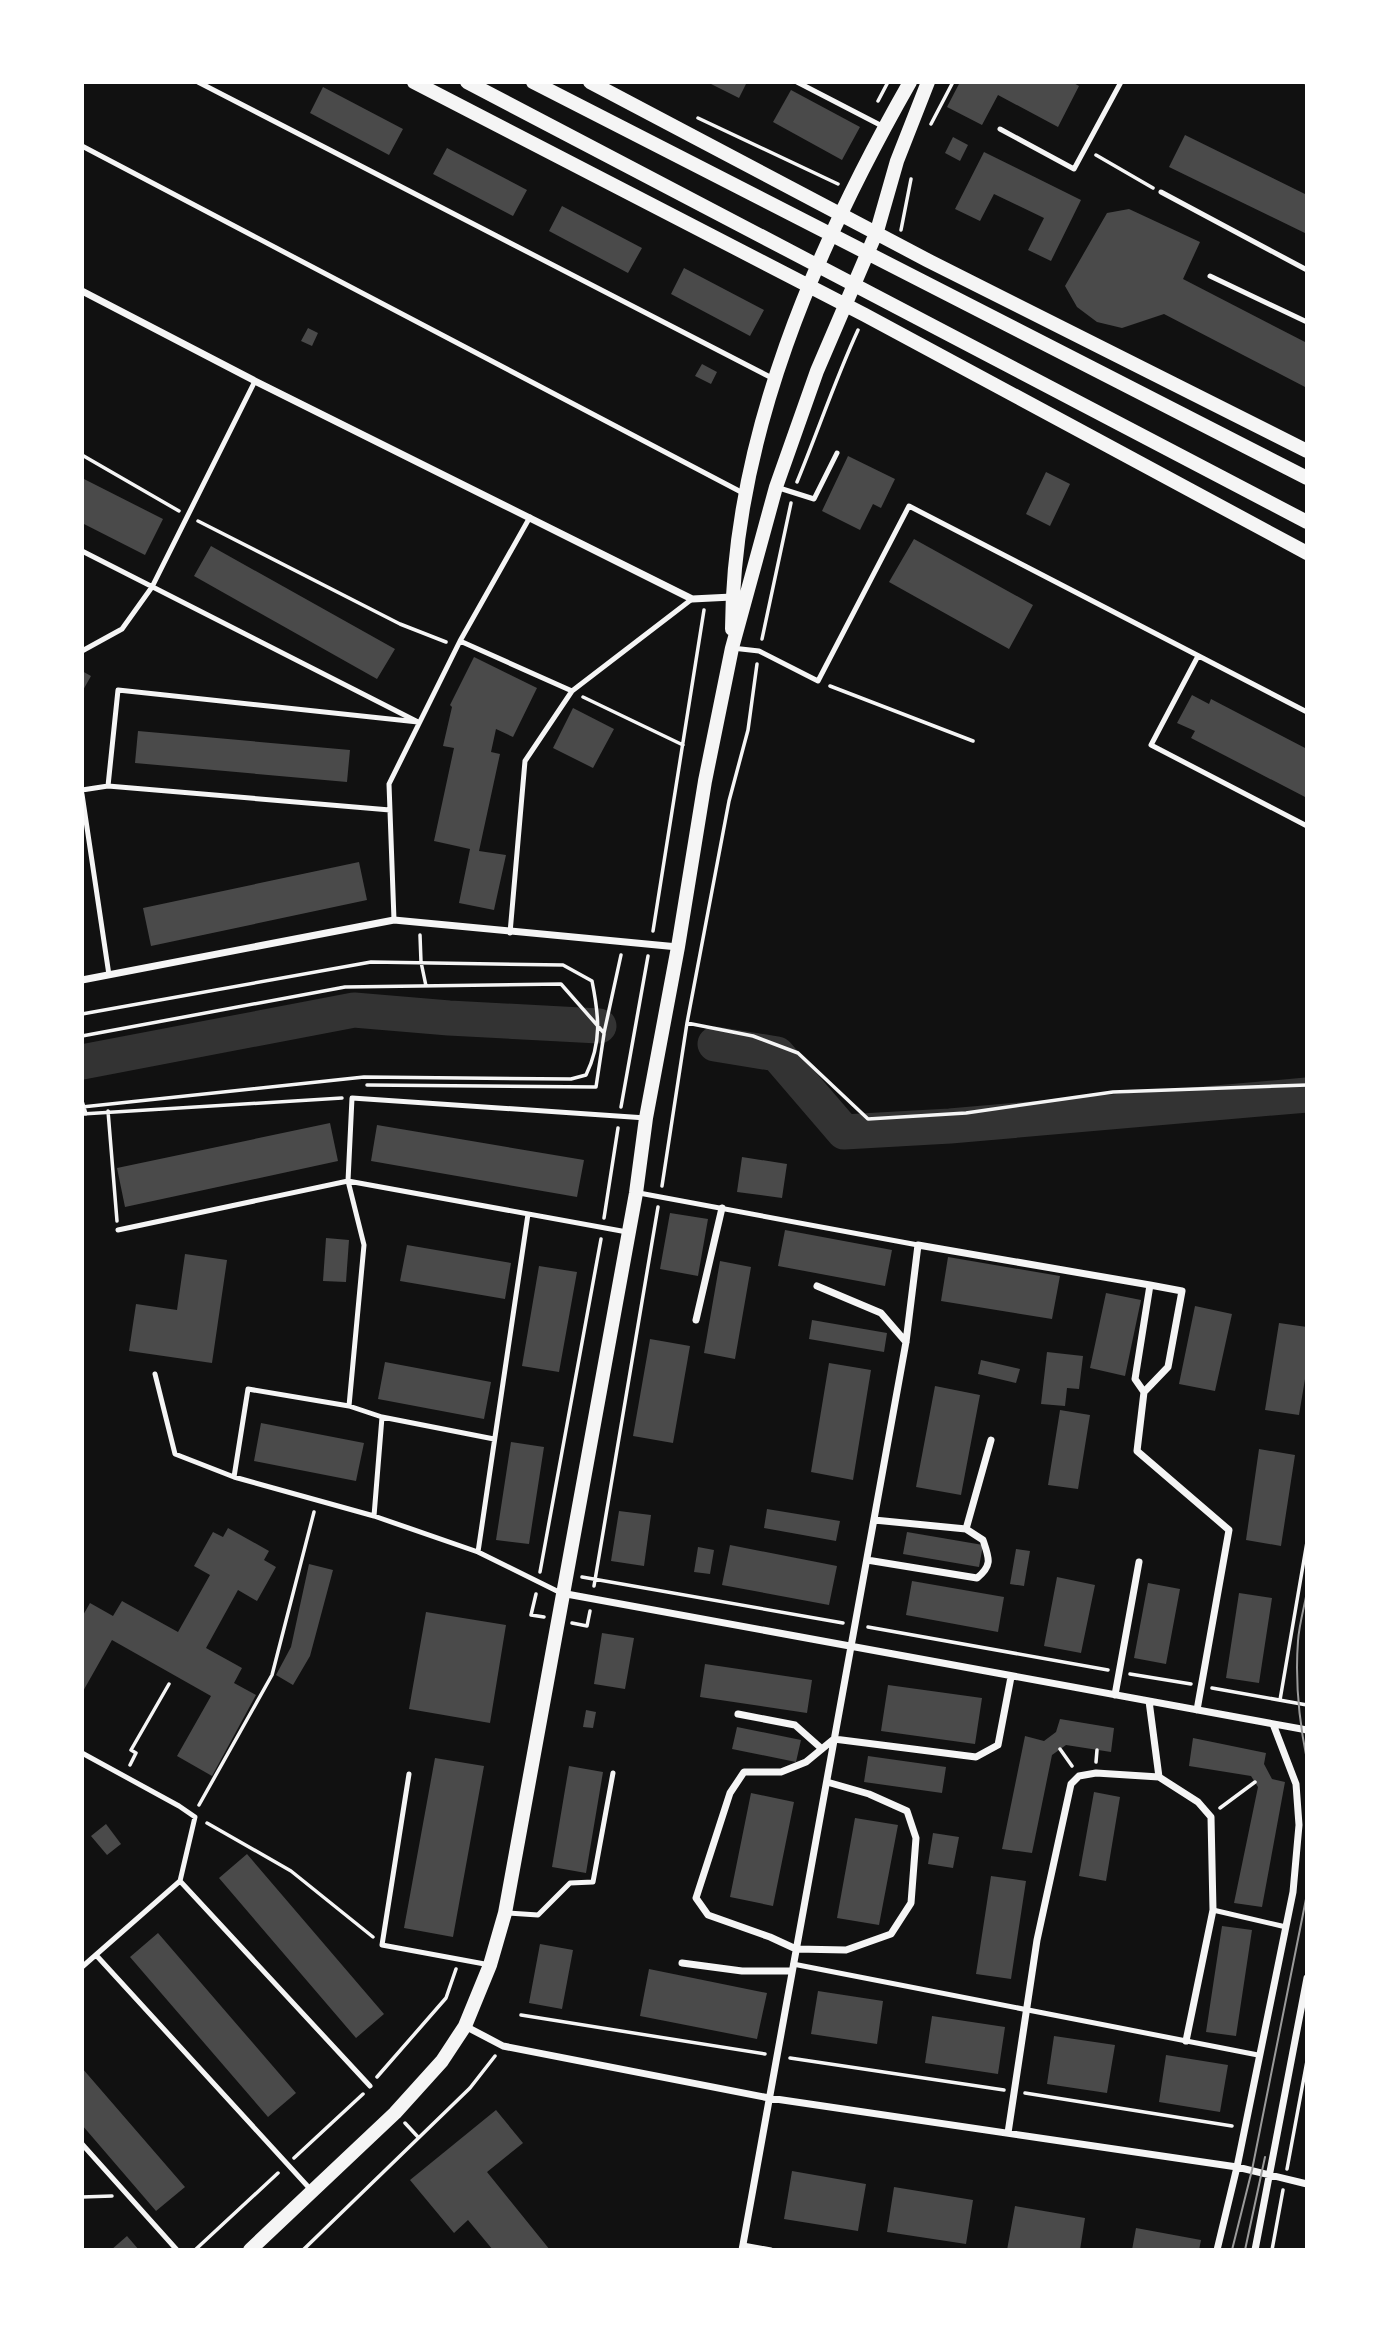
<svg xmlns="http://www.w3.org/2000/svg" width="1389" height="2332" viewBox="0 0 1389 2332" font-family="'Nunito Sans',sans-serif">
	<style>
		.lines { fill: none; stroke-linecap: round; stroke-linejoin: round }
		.river { stroke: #333; stroke-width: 35 }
		.building { fill: #4a4a4a }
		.path { stroke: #f5f5f5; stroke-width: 3.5 }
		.service { stroke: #f5f5f5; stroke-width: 5 }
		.minor { stroke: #f5f5f5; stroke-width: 7 }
		.secondary { stroke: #f5f5f5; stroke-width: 14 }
		.tram { stroke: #9a9a9a; stroke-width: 2 }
	</style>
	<rect width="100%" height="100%" fill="#111"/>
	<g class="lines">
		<path class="river" d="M715 1044 777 1054 844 1132 950 1126 1307 1095
			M82 1062 354 1010 449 1018 599 1026"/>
	</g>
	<path class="building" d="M707 82H747L739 98Z
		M960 82H1072L1079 86 1058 127 998 95 982 125 947 107Z
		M323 87 403 129 389 155 310 113Z
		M791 90 860 127 842 160 773 122Z
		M1185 135 1307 195V234L1169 167Z
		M953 137 968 145 960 161 945 153Z
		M447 148 527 190 513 216 433 174Z
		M984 152 1081 200 1051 261 1028 250 1044 218 994 194 980 221 955 209Z
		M562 206 642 248 628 273 549 231Z
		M1129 209 1200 242 1183 279 1307 343V388L1164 314 1122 328 1097 322 1077 307 1065 286 1107 213Z
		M684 268 764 310 750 336 671 294Z
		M308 328 318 333 312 346 301 341Z
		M702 364 717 372 711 384 695 376Z
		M848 456 895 479 881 508 873 504 860 530 822 511Z
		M1046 472 1070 484 1050 526 1026 514Z
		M82 478 163 519 145 555 82 523Z
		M914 539 1033 605 1009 649 889 582Z
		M211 546 395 649 377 679 194 576Z
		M474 657 537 688 513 737 496 729 491 752 500 754 479 851 506 855 494 910 459 903 470 849 434 841 454 748 443 746 452 707 450 705Z
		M82 671 91 676 82 692Z
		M1192 695 1209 704 1211 699 1307 749V798L1191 738 1195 731 1177 723Z
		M573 708 614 729 593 768 553 748Z
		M138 731 350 750 347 782 135 763Z
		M359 862 367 900 151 946 143 908Z
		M330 1123 338 1161 125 1207 117 1168Z
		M377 1125 584 1160 577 1197 371 1161Z
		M742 1157 787 1164 782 1198 737 1192Z
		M670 1213 708 1219 698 1276 660 1269Z
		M785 1230 892 1250 885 1286 778 1266Z
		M326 1238 349 1240 346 1282 323 1281Z
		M407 1245 511 1263 505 1299 400 1281Z
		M185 1254 227 1260 212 1363 129 1351 136 1304 177 1310Z
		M948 1257 1060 1276 1052 1319 941 1301Z
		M720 1261 751 1267 735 1359 704 1353Z
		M539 1266 577 1272 559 1372 522 1366Z
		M1106 1293 1141 1300 1125 1376 1090 1368Z
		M1195 1306 1232 1314 1215 1391 1179 1384Z
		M812 1320 887 1333 884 1352 809 1339Z
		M1279 1323 1307 1327V1367L1299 1415 1265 1410Z
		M650 1339 690 1346 673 1443 633 1436Z
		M1047 1352 1083 1356 1079 1389 1067 1388 1065 1406 1041 1404Z
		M981 1360 1020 1369 1016 1383 978 1374Z
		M385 1362 491 1382 484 1419 378 1399Z
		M829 1363 871 1370 853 1480 811 1472Z
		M935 1386 980 1395 961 1495 916 1487Z
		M1060 1410 1090 1415 1078 1489 1048 1485Z
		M261 1423 364 1443 356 1481 254 1461Z
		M511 1442 544 1447 529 1544 496 1540Z
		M1259 1449 1295 1455 1281 1546 1246 1540Z
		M767 1509 840 1521 836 1541 764 1528Z
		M619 1511 651 1515 644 1566 611 1561Z
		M228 1528 269 1551 264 1560 276 1567 257 1601 238 1590 206 1648 242 1668 234 1683 256 1695 212 1776 177 1756 211 1696 112 1640 82 1693V1617L90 1603 113 1616 122 1601 178 1632 210 1575 194 1566 213 1532 223 1537Z
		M907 1532 983 1545 979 1567 903 1554Z
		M730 1545 837 1566 829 1605 722 1585Z
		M698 1547 714 1550 710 1574 694 1572Z
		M1016 1549 1030 1551 1024 1586 1010 1584Z
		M309 1564 333 1570 310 1656 293 1685 276 1675 291 1647Z
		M1057 1577 1095 1585 1081 1653 1044 1646Z
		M912 1581 1004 1597 998 1632 906 1615Z
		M1148 1583 1180 1589 1166 1664 1134 1658Z
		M1239 1593 1272 1598 1259 1683 1226 1678Z
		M426 1612 506 1625 490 1723 409 1709Z
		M602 1633 634 1638 625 1689 594 1684Z
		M705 1664 812 1680 807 1713 700 1697Z
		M888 1685 982 1698 975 1744 881 1731Z
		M586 1710 596 1712 593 1728 583 1727Z
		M1060 1719 1114 1728 1111 1752 1066 1745 1052 1755 1032 1853 1002 1849 1025 1736 1044 1741 1056 1732Z
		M737 1727 801 1740 796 1762 732 1749Z
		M1193 1738 1266 1753 1264 1764 1272 1779 1285 1782 1262 1907 1234 1903 1258 1787 1251 1776 1189 1766Z
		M868 1756 946 1767 942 1793 864 1782Z
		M435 1758 484 1766 453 1937 404 1928Z
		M569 1766 603 1772 586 1873 552 1867Z
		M1094 1792 1120 1797 1106 1881 1079 1876Z
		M751 1793 794 1802 773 1906 730 1897Z
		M855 1818 898 1825 879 1925 837 1918Z
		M106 1824 121 1844 107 1855 91 1836Z
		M933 1833 959 1837 953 1868 928 1864Z
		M247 1854 384 2014 356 2038 219 1878Z
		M991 1876 1026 1881 1011 1979 976 1974Z
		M1222 1926 1252 1930 1236 2036 1206 2032Z
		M158 1933 296 2093 268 2117 130 1957Z
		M540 1944 573 1950 562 2009 529 2003Z
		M649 1969 767 1993 757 2039 640 2016Z
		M818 1991 883 2001 877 2044 811 2034Z
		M932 2016 1005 2027 998 2074 925 2063Z
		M1054 2036 1115 2045 1107 2093 1047 2084Z
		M1166 2055 1228 2065 1220 2112 1159 2102Z
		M82 2068 185 2187 156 2211 82 2125Z
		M496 2110 523 2143 487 2172 550 2250H493L468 2220 454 2233 410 2180Z
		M792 2171 866 2184 858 2231 784 2219Z
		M894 2187 973 2200 966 2244 887 2232Z
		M1015 2206 1085 2218 1080 2250H1007Z
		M1136 2228 1201 2240 1199 2250H1132Z
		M127 2236 139 2250H111Z"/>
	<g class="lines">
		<path class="path" d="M878 101 888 82
			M698 118 838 184
			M931 124 953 82
			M1096 155 1153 188
			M901 230 911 179
			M82 455 179 511
			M797 482C818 431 835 380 858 330
			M198 521 400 624 446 642
			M762 639 791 503
			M830 686 973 741
			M583 697 683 745
			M653 931 704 610
			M420 935 421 962 426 986
			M82 1014 371 962 563 965 592 981C599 1016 602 1042 586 1075L571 1079 364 1077 82 1107
			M687 1023 753 1036 798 1053 868 1119 966 1113 1113 1092 1307 1085
			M82 1036 345 987 561 984 604 1033 621 955
			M367 1085 596 1087 604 1034
			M82 1101 86 1114
			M621 1107 648 956
			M108 1111 117 1221
			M82 1114 342 1098
			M662 1186 687 1023 729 801 748 730 757 664
			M604 1218 618 1128
			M540 1572 601 1239
			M582 1577 843 1623
			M594 1586 658 1207
			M536 1594 531 1615 544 1617
			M572 1623 587 1626 590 1611
			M868 1627 1108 1670
			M1130 1674 1191 1684
			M1212 1688 1307 1705
			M1280 1700 1307 1542
			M1060 1749 1072 1766
			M1096 1762 1097 1750
			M130 1765 136 1753 131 1750 169 1684
			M199 1805 272 1675 314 1512
			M1220 1808 1255 1782
			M207 1823 291 1871 373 1937
			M521 2015 765 2054
			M790 2058 1004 2090
			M377 2077 446 1998 456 1969
			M1025 2093 1232 2126
			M405 2123 418 2137
			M294 2158 363 2094
			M1287 2169 1307 2061
			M82 2197 112 2196
			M195 2250 278 2173
			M303 2250 470 2088 495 2056
			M1272 2250 1283 2190"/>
		<path class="service" d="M198 82 774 379
			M797 82 884 127
			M1306 82H1307
			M1000 129 1074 169 1121 82
			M82 146 743 493
			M1161 192 1307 270
			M1210 276 1307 322
			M776 487 814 499 837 453
			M82 551 418 722 118 690 108 786 82 790
			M460 641 530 517
			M732 648 759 651 818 681 909 506 1307 712
			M82 651 122 629 152 587 255 381
			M1198 656 1151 745 1307 826
			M108 786 390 810
			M82 794 109 975
			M394 920 389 784 460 641 572 691
			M510 933 525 761 572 691 692 599
			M639 1193 918 1245
			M118 1230 348 1181 627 1232
			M155 1374 175 1454 234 1477 374 1516 478 1552 561 1593
			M349 1406 364 1245 348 1181 352 1098 646 1118
			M382 1417 494 1439
			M234 1477 248 1389 349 1406 382 1417 374 1516
			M478 1552 528 1214
			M82 1753 179 1806 195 1817 180 1881 82 1967
			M409 1774 382 1945 490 1965
			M180 1881 370 2086
			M1213 1910 1286 1927
			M508 1913 538 1915 570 1883 593 1882 613 1773
			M96 1955 312 2191
			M793 1964 1258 2055
			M82 2144 177 2250
			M743 2245 771 2250"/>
		<path class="minor" d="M82 291 255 381 692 599 732 597
			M82 980 394 920 678 947
			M817 1286 881 1313 906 1342
			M696 1320 722 1208
			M1144 1392 1168 1367 1182 1291 1150 1285
			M966 1529 991 1440
			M867 1560 977 1578C993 1565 989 1558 983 1540L966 1529 874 1520
			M561 1593 1307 1730
			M1115 1695 1139 1562
			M1149 1701 1159 1777 1198 1802 1211 1817 1213 1910 1186 2041
			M738 1714 795 1725 822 1749
			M827 1782 869 1794 907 1811 916 1838 911 1903 891 1934 846 1950 796 1949 770 1937 708 1915 696 1898 730 1793 744 1772H781L806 1762 834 1739 976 1757 998 1745 1011 1677
			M682 1963 742 1971H792
			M465 2026 503 2046 769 2098 1237 2167 1307 2184
			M1008 2133 1037 1940 1071 1784 1079 1776 1096 1773 1159 1777
			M742 2250 906 1342 918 1245 1150 1285 1135 1379 1144 1392 1137 1451 1229 1530 1197 1710
			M1217 2250 1237 2167 1293 1892 1299 1825 1296 1784 1273 1724
			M1255 2250 1307 1978"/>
		<path class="secondary" d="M414 82 865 315 1307 553
			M467 82 1307 522
			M533 82 1307 478
			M590 82 927 260 1307 451
			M732 629C733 437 816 247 910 82
			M250 2250 395 2113 442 2061 465 2026 490 1965 505 1913 636 1193 646 1118 678 947 705 781 732 648 776 487 817 371 877 231 897 161 928 82"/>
		<path class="tram" d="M1307 1592C1304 1608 1299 1625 1298 1641 1295 1681 1299 1721 1307 1760
			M1232 2250 1252 2170 1307 1894
			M1245 2250 1265 2157"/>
	</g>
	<rect width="1389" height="2332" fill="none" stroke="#ffffff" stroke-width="168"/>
</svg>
